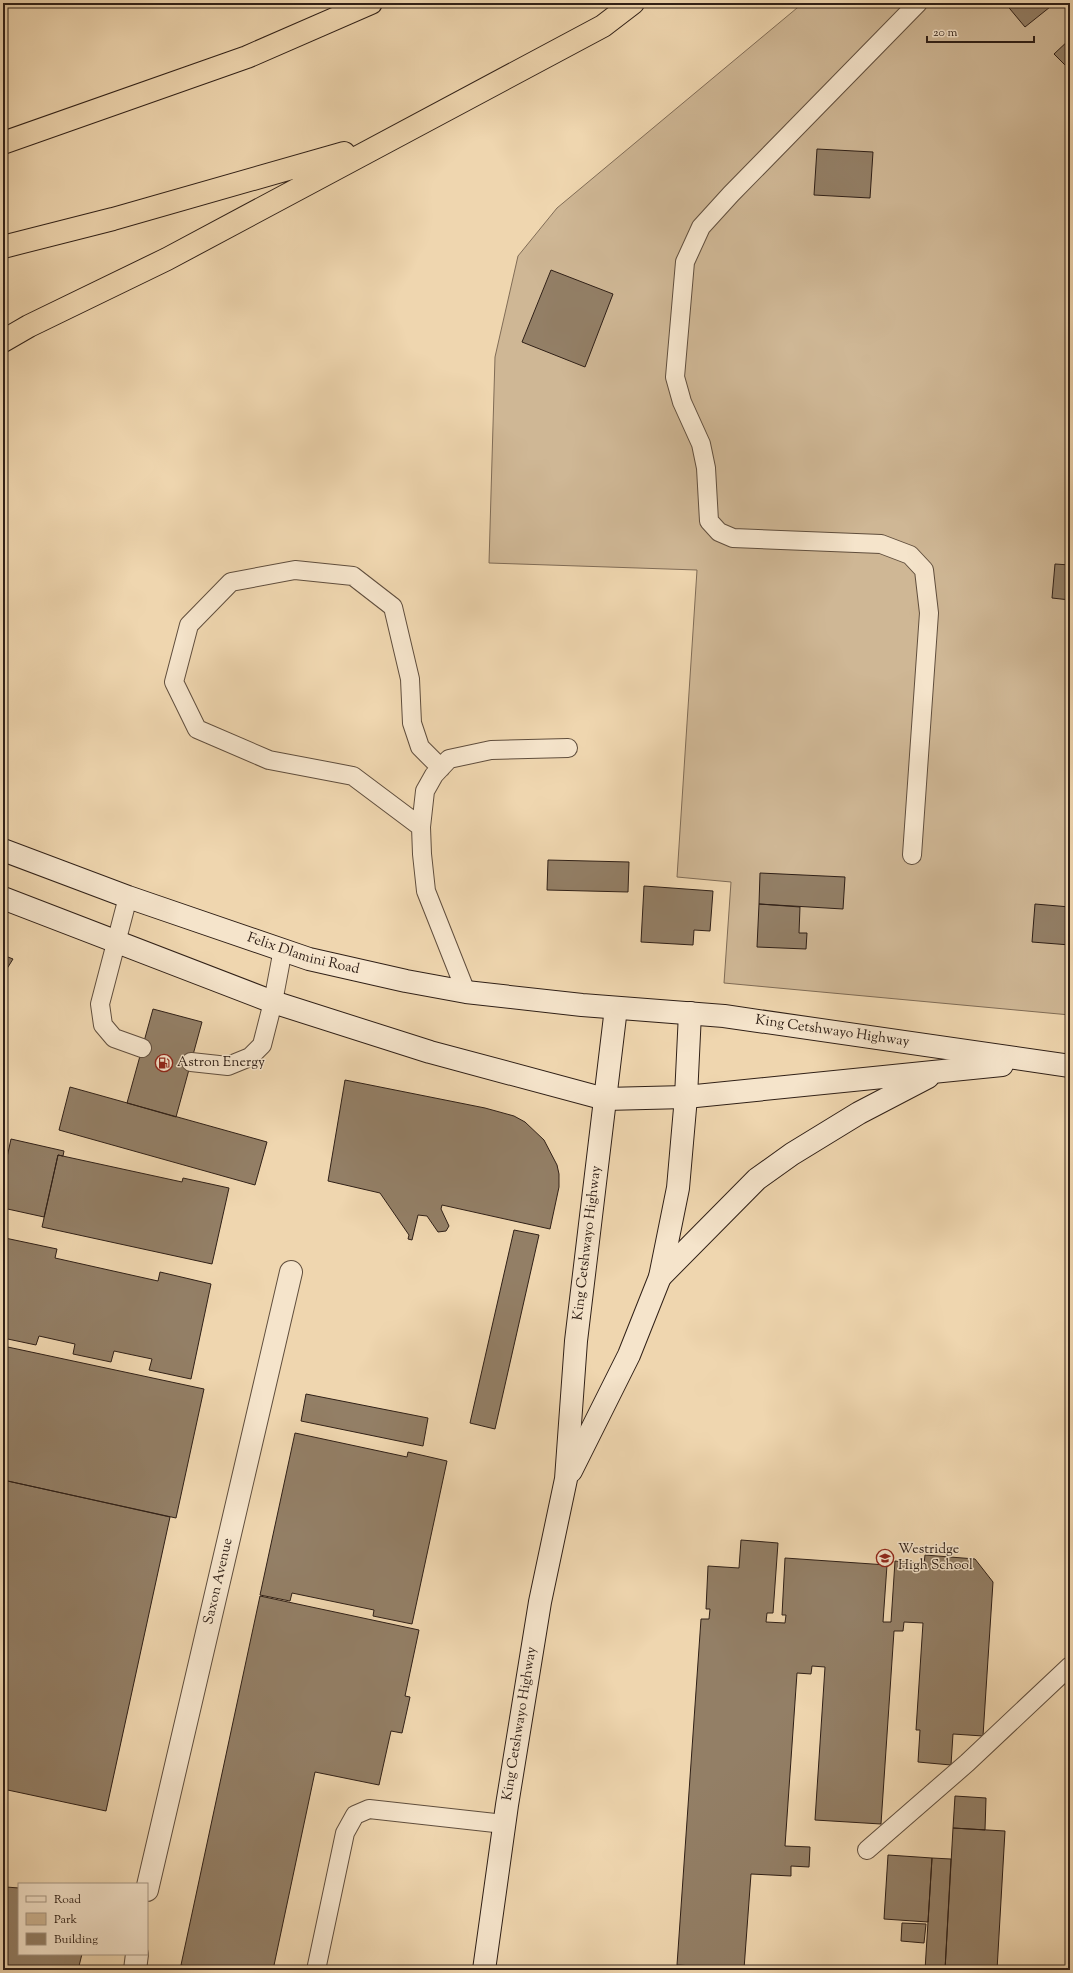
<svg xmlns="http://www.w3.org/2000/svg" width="1073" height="1973" viewBox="0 0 1073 1973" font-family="'Sorts Mill Goudy',serif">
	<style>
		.green { fill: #cfb795; stroke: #806c56 }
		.building { fill: #937f66; stroke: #302017 }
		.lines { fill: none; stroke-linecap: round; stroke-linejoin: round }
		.lane-casing { stroke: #604e3d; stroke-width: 20 }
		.street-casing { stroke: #604e3d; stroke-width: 24 }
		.secondary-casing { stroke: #302017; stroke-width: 24 }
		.highway-casing { stroke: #302017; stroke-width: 24 }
		.lane { stroke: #f5e4cb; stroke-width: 18 }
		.street { stroke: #f5e4cb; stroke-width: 22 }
		.secondary { stroke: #f5e4cb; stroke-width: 22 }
		.highway { stroke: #efd6af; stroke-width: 22 }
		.labels { text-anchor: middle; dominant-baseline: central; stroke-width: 3; stroke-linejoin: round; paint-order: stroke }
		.street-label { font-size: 14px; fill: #302017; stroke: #f5e4cb }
		.poi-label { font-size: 14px; fill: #302017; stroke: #f5e4cb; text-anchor: start }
	</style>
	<rect width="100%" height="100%" fill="#efd6af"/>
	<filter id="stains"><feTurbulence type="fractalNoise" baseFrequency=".005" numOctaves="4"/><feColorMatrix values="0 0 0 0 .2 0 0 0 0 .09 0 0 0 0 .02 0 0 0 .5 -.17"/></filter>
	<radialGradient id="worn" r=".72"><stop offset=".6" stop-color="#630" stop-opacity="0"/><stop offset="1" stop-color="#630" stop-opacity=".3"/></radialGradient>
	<path class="green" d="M803 3H1070V1015L724 983 731 882 677 877 697 570 489 563 495 357 518 256 557 208Z"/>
	<path class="building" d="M1005 3H1047L1050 7 1025 27Z
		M1070 39V70L1054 54Z
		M817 149 873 152 870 198 814 195Z
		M551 270 613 294 585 367 522 342Z
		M1055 564 1070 565V600L1052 598Z
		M548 860 629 862 628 892 547 890Z
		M760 873 845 877 843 909 759 904Z
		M644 886 713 891 710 931 694 930 693 945 641 942Z
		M759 904 800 907 799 933H807L806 949 757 947Z
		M1035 904 1070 907V945L1032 942Z
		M3 955 13 959 3 975Z
		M153 1009 202 1022 176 1117 127 1103Z
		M345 1080 485 1108 514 1116 525 1122 544 1140 557 1165 559 1174V1187L550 1229 442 1205 441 1209 449 1226 446 1231 438 1232 427 1216 418 1215 412 1240 408 1239 409 1235 380 1193 328 1181Z
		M70 1087 267 1142 255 1185 59 1130Z
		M11 1139 64 1151 63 1156 58 1155 44 1217 3 1208V1176Z
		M58 1155 182 1182 183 1178 229 1188 212 1264 42 1227Z
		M514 1230 539 1235 495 1429 470 1423Z
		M5 1238 57 1249 55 1258 158 1281 160 1272 211 1284 191 1379 149 1370 152 1359 114 1351 111 1362 73 1354 75 1344 39 1336 36 1345 3 1338V1246Z
		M3 1346 204 1389 176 1518 3 1480Z
		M306 1394 428 1418 423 1446 301 1421Z
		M295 1433 407 1457 408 1452 447 1461 412 1624 373 1616 374 1610 292 1593 290 1601 260 1595Z
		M3 1480 170 1517 106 1811 3 1789Z
		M741 1540 778 1543 773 1613H767L766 1622 785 1623 786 1615H782L785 1558 887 1565 883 1622H891L895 1561 924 1564 925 1555 975 1559 993 1582 983 1736 953 1734 951 1765 918 1762 920 1730H916L923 1623 904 1622 903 1631H894L881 1824 815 1820 825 1667 812 1666 811 1674 797 1673 785 1846 810 1847 809 1867 791 1866V1876L751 1874 744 1969 677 1965 701 1619H709L710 1609H706L708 1566 739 1568Z
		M260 1596 419 1630 405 1696 410 1697 402 1733 391 1731 379 1785 315 1772 273 1970H206L181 1965Z
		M955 1796 986 1798 985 1830 953 1828Z
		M953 1828 1005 1831 997 1970H945Z
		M888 1855 932 1858 928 1922 884 1919Z
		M932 1858 951 1859 945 1970H925Z
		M6 1887 19 1888V1954H82L78 1970H3Z
		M902 1923 926 1924 924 1943 901 1941Z"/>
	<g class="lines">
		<defs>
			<path id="lane" d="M421 827 353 776 269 760 197 729 174 682 189 625 231 582 295 570 353 576 393 607 410 679 412 723 420 747 441 768
				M912 855 929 613 924 570 910 555 881 544 733 538 719 532 709 521 706 468 701 444 682 402 675 377 685 262 701 227 731 194 918 3
				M128 897 100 1004 103 1025 114 1038 142 1048
				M466 992 426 891 422 854 421 827 425 791 434 775 449 759 491 750 568 748
				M191 1062 228 1066 250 1057 262 1045 273 1002 283 949
				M867 1850 967 1763 1070 1666
				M316 1970 345 1833 355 1815 369 1809 504 1824"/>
			<g id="street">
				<path id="s1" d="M147 1890 291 1272"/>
				<path d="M135 1970 137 1954"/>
			</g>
			<g id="secondary">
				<path id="s2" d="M3 850 128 897 309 959 406 981 466 992 582 1005 724 1016 1070 1066"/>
				<path d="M3 898 273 1002 430 1052 605 1099 686 1097 1002 1065"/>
				<path d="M660 1277 757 1179 792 1154 859 1113 928 1077"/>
				<path d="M571 1471 629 1355 660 1277 678 1188 686 1097 690 1013"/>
				<path id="s3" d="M484 1970 507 1805 540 1602 566 1479 576 1341 616 1008"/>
			</g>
			<path id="highway" d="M3 143 247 57 371 3
				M3 247 113 219 344 153
				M3 341 29 326 167 259 603 26 633 3"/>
		</defs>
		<use href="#lane" class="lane-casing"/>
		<use href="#street" class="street-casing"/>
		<use href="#secondary" class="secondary-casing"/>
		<use href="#highway" class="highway-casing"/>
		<use href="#lane" class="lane"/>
		<use href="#street" class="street"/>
		<use href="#secondary" class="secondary"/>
		<use href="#highway" class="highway"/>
	</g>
	<defs>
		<symbol id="fuel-ring" viewBox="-11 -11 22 22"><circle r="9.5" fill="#f5e4cb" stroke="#8f2418" stroke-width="1.5"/><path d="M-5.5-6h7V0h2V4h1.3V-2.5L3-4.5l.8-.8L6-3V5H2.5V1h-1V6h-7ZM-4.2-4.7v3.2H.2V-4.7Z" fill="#8f2418"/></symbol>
		<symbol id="school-ring" viewBox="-11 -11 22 22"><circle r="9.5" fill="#f5e4cb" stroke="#8f2418" stroke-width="1.5"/><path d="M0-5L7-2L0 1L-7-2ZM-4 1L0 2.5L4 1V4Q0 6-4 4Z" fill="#8f2418"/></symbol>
	</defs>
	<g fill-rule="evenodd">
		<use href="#fuel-ring" x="154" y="1053" width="20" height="20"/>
		<use href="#school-ring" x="875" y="1548" width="20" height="20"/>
	</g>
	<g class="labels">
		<g class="street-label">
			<text stroke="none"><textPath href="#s2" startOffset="318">Felix Dlamini Road</textPath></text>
			<text stroke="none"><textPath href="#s2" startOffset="854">King Cetshwayo Highway</textPath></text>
			<text stroke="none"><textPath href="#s3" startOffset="735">King Cetshwayo Highway</textPath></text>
			<text stroke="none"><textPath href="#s1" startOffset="317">Saxon Avenue</textPath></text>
			<text stroke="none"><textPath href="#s3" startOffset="249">King Cetshwayo Highway</textPath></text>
		</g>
		<g class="poi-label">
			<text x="177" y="1063">Astron Energy</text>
			<text x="898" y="1550">Westridge<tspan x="898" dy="16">High School</tspan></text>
		</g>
	</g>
	<rect width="1073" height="1973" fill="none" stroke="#efd6af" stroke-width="16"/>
	<rect x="4" y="4" width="1065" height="1965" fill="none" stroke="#302017" stroke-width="2"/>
	<rect x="8" y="8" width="1057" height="1957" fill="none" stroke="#302017"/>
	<rect x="18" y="1883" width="130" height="72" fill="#f5e4cb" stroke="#a69683"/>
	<rect x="26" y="1896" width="20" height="6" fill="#f5e4cb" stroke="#a69683"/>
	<text x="54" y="1903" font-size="12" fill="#302017">Road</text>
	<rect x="26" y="1913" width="20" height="12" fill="#cfb795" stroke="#a69683"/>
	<text x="54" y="1923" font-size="12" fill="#302017">Park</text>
	<rect x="26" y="1933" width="20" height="12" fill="#937f66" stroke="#a69683"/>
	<text x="54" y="1943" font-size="12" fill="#302017">Building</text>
	<path d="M927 36v6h107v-6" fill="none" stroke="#302017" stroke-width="2"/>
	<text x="933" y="36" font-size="12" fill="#302017" stroke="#f5e4cb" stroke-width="3" paint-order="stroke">20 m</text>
	<rect width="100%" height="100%" filter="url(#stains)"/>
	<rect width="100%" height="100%" fill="url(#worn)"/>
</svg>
